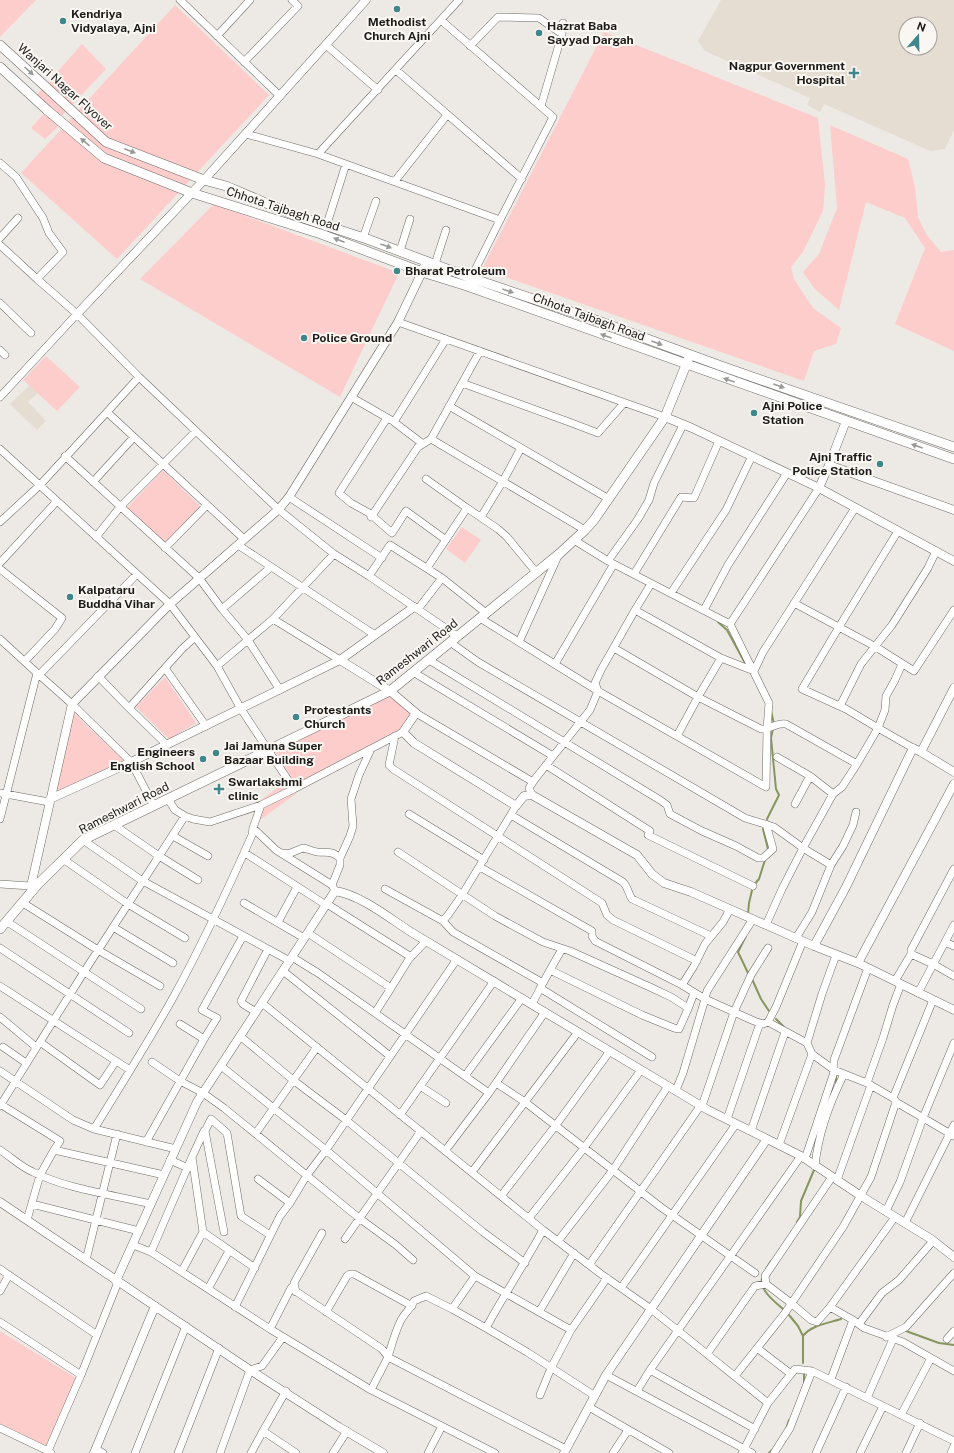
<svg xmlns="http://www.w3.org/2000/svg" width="954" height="1453" viewBox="0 0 954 1453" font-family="'Public Sans',sans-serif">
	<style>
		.built { fill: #e5dcd2; fill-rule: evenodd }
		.green { fill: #fdcdcb }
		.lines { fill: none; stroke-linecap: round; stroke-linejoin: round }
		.stream { stroke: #85965e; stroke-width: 2 }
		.minor-casing { stroke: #6e6b67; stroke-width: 8 }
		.tertiary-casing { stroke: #6e6b67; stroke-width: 9 }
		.secondary-casing { stroke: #6e6b67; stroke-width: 10 }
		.minor { stroke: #fff; stroke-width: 7 }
		.tertiary { stroke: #fff; stroke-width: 8 }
		.secondary { stroke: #fff; stroke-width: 9 }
		.oneway { fill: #999998 }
		.poi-dot { fill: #3f878b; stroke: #faf7f3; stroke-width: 1.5 }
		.labels { text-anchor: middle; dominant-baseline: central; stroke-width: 4; stroke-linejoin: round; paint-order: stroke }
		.poi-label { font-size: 12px; font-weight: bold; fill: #1d1c1b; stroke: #faf7f3; text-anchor: start }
		.street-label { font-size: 12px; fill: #1d1c1b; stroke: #faf7f3 }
	</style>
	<rect width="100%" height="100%" fill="#edeae6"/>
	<path class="built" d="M721 0H954V130L945 149 930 151 824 104 820 112 807 105 810 98 705 51 698 41ZM906 24H930V48H906Z
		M30 385 38 393 28 402 46 421 37 430 10 404Z"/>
	<path class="green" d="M0 0H36L0 37Z
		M175 5 269 95 117 259 21 173Z
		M604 32 818 118 825 185 823 211 803 252 791 267 794 279 813 308 841 328 836 344 814 351 804 381 482 269Z
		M82 44 106 69 58 120 61 124 45 139 31 128 48 109 36 96Z
		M830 125 908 159 915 187 918 217 926 234 941 252 954 250V351L895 324 925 248 905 218 866 202 839 310 814 288 803 272 819 254 837 208Z
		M214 204 399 273 340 397 140 279Z
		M46 356 80 387 57 411 23 380Z
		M163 470 201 507 166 543 127 508Z
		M462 527 481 540 465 563 446 549Z
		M165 677 196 723 169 739 136 707Z
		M390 694 413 714 401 731 296 786 275 751Z
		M74 713 125 762 54 796Z
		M287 780 297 793 260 820 251 808Z
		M0 1331 76 1378 45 1448 0 1428Z"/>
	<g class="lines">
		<path class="stream" d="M718 622 727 630 745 663
			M771 711 774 724
			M767 819 779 795 776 789 771 738 773 728
			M763 829 768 849 767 852
			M748 914 749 903 753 886 759 879 765 860
			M746 936 738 952 749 975
			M752 979 761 999 769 1011
			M776 1019 785 1028
			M836 1084V1075
			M797 1222 800 1217 801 1201 814 1170
			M766 1269 771 1261
			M762 1278C760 1291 774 1301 783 1309
			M789 1315 798 1326 803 1336
			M906 1331 939 1343 954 1345
			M803 1363V1336C811 1325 829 1323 841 1319
			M804 1372V1383
			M786 1429 789 1420
			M769 1453 774 1448"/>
		<defs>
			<path id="minor" d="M180 0 280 96
				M442 21 553 117 500 220 318 154 459 0
				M217 36 250 0
				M326 45 378 90
				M470 46 498 17 539 18 562 34
				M244 62 298 6 292 0
				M396 70 522 179
				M541 106 562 34 563 23
				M246 134 318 154
				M0 163 16 177 43 218 49 233 63 252 37 279
				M395 181 447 115
				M326 227 346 164
				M0 238 18 218
				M363 238 376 201
				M0 245 37 279 77 314 139 377 278 509 334 554 369 576 457 636
				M400 251 410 219
				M435 264 446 230
				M471 278 500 220
				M0 303 31 333
				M398 322 665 417
				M0 350 5 355
				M462 383 569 422 598 433 624 403
				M0 397 77 314
				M351 397 391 420
				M449 406 609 499
				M107 412 139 377
				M387 418 339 493 351 503 369 513 392 533 406 511 446 540
				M431 439 585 530
				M423 444 394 422 446 339
				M0 449 170 604 217 666 273 619 340 660
				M65 456 199 578 222 609 248 640 280 690
				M426 479 467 508
				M93 482 134 437
				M289 497 382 558
				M371 517 418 447 431 439 480 351
				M481 517 503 481 521 448
				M0 522 40 485 107 412 244 539
				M898 531 839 627 802 689 846 709 878 728 885 710 886 696 895 680 902 664
				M96 537 120 507 196 431
				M574 540 608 561 730 624 819 488
				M238 545 375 635
				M165 548 207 505
				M608 561 638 519 649 500 654 483 683 425
				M0 563 57 501
				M427 568 467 508 498 529 507 537 536 572
				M0 569 62 618 55 629 25 661
				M634 574 681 497 694 498 719 441
				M369 576 390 545 442 578 486 613
				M671 593 726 510 752 456
				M794 603 876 647 914 671 954 610
				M222 609 271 567
				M418 609 442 578
				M635 610 649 587
				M704 610 728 565 787 473
				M480 618 598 691 766 787 767 729 769 703 730 624
				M273 619 334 554
				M0 639 37 673
				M450 642 478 662 745 818 774 827 803 848 833 794
				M519 642 558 556
				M614 648 698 697 677 736
				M721 658 754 671 763 652 855 508
				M429 660 660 800 667 805 670 814 702 831 736 846 758 858H763L773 849 766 824
				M555 664 612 567
				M217 666 241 709 294 789 403 732
				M165 668 206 726
				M413 672 553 756
				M39 675 137 574
				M98 676 129 708 167 745
				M840 706 861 664 892 625 928 568 936 551
				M129 708 182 649 195 637
				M416 713 533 782
				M395 736 389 765 393 769 602 903 607 915 613 920 697 961
				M777 757 810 776 833 794 842 787 857 764
				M546 765 650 831 648 835 753 886
				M0 793 49 802
				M532 795 529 788 535 779 590 710 598 691 595 683 601 670 635 610 721 658 698 697 761 729C770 730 777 722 786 724L857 764 878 728 913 748
				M168 799 175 810 185 816 193 819 210 822 261 805 294 789
				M795 804 810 776
				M409 814 484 860
				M511 815 623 882C628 887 628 893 632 899L711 936
				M0 819 37 673 72 704 131 762 154 806
				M114 825 159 856 198 880
				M253 828 276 850 332 885
				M173 836 208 856
				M83 840 141 880 290 961
				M398 852 495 916 543 942 570 951 652 988 671 997 685 1006 688 1009 694 993
				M245 853 326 905
				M283 853 288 854 303 848C308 849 312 851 317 852 328 853 330 850 340 858
				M63 859 128 904 185 938
				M831 865 843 846 853 825 856 812
				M480 867 592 931V936L595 941 682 985
				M954 869 911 950V954L933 964 954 976
				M0 884 31 886
				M385 889 443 921 448 915 462 895 516 806
				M335 891 332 885 340 865V858L350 836 353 826 351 799 359 775 371 749
				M23 903 98 950 160 986
				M244 903 304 938
				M327 904 411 957
				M730 909 723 922 705 944 694 966 682 985 705 999 707 991 753 919
				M6 921 141 1009
				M443 921 453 932 543 983 550 970 642 1015 674 1028 679 1029 688 1009
				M278 922 297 887
				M766 925 782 889 803 848 831 865 812 912 796 938
				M113 927 173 963
				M308 933 391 988 409 959 426 941
				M945 942 954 946
				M0 948 129 1033
				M292 957 318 973 489 1093
				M550 970 562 949
				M283 971 390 1056
				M895 981 911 954
				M0 986 116 1061
				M540 988 652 1057
				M918 993 954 925
				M262 1003 543 1230 601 1274 651 1309 768 1403 795 1369 812 1371 954 1441
				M532 1004 542 985
				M256 1012 243 1004 241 1001 268 949
				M375 1013 391 988
				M0 1017 36 1047
				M768 1022 807 1043 812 1054 834 1070 833 1075 805 1159
				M180 1024 204 1039
				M240 1036 293 1080 346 1120 483 1232 525 1263
				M40 1042 84 972 185 816
				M807 1043 822 994 836 955
				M3 1047 26 1063
				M152 1062 180 1081 203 1093 224 1108 359 1218 396 1245 413 1260
				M221 1066 326 1150 475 1276 571 1330 607 1278
				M0 1071 73 1120 94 1129
				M465 1076 522 998
				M496 1083 525 1102 662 1208 755 1273
				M867 1083 834 1070V1060L868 968
				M420 1086 446 1103
				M676 1090 683 1073 705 999 754 1021 763 1024 768 1022 776 1007 803 941
				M893 1098 867 1083 883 1038 893 1005 901 984
				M895 1100 893 1098 933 1000
				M0 1104 60 1141 54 1150
				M0 1106 40 1042 100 1085 116 1061 130 1070
				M702 1106 734 1012 751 975 768 948
				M400 1115 494 981
				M727 1119 760 1023
				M751 1131 785 1032
				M256 1133 317 1047
				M146 1142 204 1039 217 1018 202 1010 243 936
				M779 1145 812 1054
				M176 1149 94 1129C121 1085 149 1041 174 996 203 943 228 889 252 835L253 828 261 805
				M0 1150C11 1157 21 1167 33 1172 67 1189 114 1195 151 1204
				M445 1151 489 1093 545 1012
				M192 1157 204 1131
				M170 1160 188 1168
				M815 1166C818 1135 830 1102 844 1074
				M472 1172 578 1032
				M258 1179 290 1203
				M837 1180 871 1085
				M501 1196 556 1125 610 1051
				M32 1204 139 1231
				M886 1211 900 1182 923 1118 954 1043
				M529 1218 584 1148 641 1070
				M27 1220 40 1175 54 1150 164 1175
				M905 1223 954 1125
				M224 1232 205 1131 211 1119 227 1133 241 1216 270 1235
				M345 1239 421 1131
				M558 1241 613 1170 668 1086
				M133 1245 151 1252 270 1329 371 1390 495 1453
				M151 1252 192 1157 203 1232 255 1268
				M86 1260 117 1134
				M589 1265 701 1105
				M0 1269 97 1335
				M182 1271 203 1232
				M475 1276 452 1309 486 1328C504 1295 525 1263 543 1230
				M621 1288 736 1124
				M208 1289 229 1251
				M0 1291 9 1275
				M296 1292 294 1283 322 1233
				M235 1307 280 1216 290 1203 307 1175 326 1150 457 959
				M830 1307 817 1322 811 1320 791 1303 766 1284 765 1276 832 1177
				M326 1312 347 1276 350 1274H354L412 1306
				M539 1312 574 1253
				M853 1320 830 1307 895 1217
				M0 1322 81 1375
				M859 1324 882 1293 899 1280 933 1241
				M486 1328 527 1352 595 1396
				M270 1329 291 1288 382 1349 388 1357
				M886 1337 906 1327 954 1273
				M947 1339 954 1331
				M757 1348 791 1374
				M707 1354 755 1286 766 1284
				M388 1357C392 1344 395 1332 401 1320 405 1313 411 1308 414 1301L426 1296 452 1309
				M650 1370 755 1429
				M606 1375 752 1453
				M735 1376 785 1313 843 1227 871 1177 896 1102 954 1136
				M831 1379 853 1320 864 1328 903 1342 954 1371
				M371 1390 388 1357 566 1449
				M286 1391 263 1431 296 1453
				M637 1391 650 1370 801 1156
				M540 1395 551 1368 571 1330
				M867 1398 893 1339
				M589 1407 669 1453
				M901 1415 931 1358
				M0 1428 48 1451 47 1453
				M96 1449 103 1453
				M51 1453 48 1451 81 1375 118 1282
				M135 1453 186 1326
				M178 1453 219 1348
				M220 1453 250 1370 262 1366 283 1337
				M251 1453 263 1431
				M333 1453 347 1431
				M428 1453 442 1426
				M613 1453 628 1430
				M742 1453 768 1403
				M774 1453 790 1428 812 1371
				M816 1453 846 1387
				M860 1453 883 1406
				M906 1453 920 1423
				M951 1453 954 1446"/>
			<path id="tertiary" d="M77 314 204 180 366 0
				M665 417 692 428 819 488 829 465
				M846 421 829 465 954 510
				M819 488 954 561
				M340 660 414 607
				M921 752 954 772
				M954 784 858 963 954 1010
				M50 799 127 764 340 660 390 691 416 713 403 732 414 743 516 806 524 796 532 795 637 855 652 874 664 883 691 892 814 946
				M32 892 31 886 72 704 170 604 279 509 289 497 398 322 422 272 426 261
				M858 963 814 946 846 887 913 748 921 752 954 688
				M0 1202 250 1370 339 1427 383 1453
				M116 1281 197 1102 335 891C361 895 389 918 411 932L708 1110 767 1139
				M94 1453 155 1306
				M564 1453 606 1375 767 1139 801 1156 861 1196 931 1239 954 1257"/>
			<path id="secondary" d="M0 45 106 142 204 180 226 186 294 215 367 239 471 278 590 318 721 366 954 447
				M0 67 47 110 104 158 192 193 321 234 422 272 467 286 954 459
				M0 929 38 884 83 840 390 691 559 554 585 530 594 520 665 417 688 360"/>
		</defs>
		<use href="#minor" class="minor-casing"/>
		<use href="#tertiary" class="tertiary-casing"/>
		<use href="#secondary" class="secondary-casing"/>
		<use href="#minor" class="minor"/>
		<use href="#tertiary" class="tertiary"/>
		<use href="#secondary" class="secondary"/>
	</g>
	<defs><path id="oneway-solid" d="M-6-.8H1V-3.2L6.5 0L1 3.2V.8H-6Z"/></defs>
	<g class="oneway">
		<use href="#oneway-solid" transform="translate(29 71) rotate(42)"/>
		<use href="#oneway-solid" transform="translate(85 142) rotate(-140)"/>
		<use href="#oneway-solid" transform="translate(130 151) rotate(21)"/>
		<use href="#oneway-solid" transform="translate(339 240) rotate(-159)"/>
		<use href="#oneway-solid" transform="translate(386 246) rotate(20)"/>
		<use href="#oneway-solid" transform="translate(508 291) rotate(19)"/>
		<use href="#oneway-solid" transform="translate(606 336) rotate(-160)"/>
		<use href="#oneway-solid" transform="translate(657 343) rotate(20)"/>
		<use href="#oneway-solid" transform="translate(729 380) rotate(-161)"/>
		<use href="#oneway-solid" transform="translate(779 386) rotate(19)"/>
		<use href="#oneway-solid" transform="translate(917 446) rotate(-161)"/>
	</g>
	<g class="poi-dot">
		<circle cx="397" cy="9" r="4"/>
		<circle cx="63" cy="21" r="4"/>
		<circle cx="539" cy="33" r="4"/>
		<path d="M852 67h4v4h4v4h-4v4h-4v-4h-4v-4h4z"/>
		<circle cx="397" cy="271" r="4"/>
		<circle cx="304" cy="338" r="4"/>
		<circle cx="754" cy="413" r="4"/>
		<circle cx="880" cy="464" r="4"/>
		<circle cx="70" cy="597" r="4"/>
		<circle cx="296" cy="717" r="4"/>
		<circle cx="216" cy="753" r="4"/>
		<circle cx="203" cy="759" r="4"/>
		<path d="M217 783h4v4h4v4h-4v4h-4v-4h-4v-4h4z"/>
	</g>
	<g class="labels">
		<g class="poi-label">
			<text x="71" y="14">Kendriya<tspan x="71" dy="14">Vidyalaya, Ajni</tspan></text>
			<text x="397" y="22" text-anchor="middle">Methodist<tspan x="397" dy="14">Church Ajni</tspan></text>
			<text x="547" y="26">Hazrat Baba<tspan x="547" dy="14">Sayyad Dargah</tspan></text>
			<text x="845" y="66" text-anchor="end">Nagpur Government<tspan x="845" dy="14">Hospital</tspan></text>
			<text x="405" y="271">Bharat Petroleum</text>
			<text x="312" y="338">Police Ground</text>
			<text x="762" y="406">Ajni Police<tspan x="762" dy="14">Station</tspan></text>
			<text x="872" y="457" text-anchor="end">Ajni Traffic<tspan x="872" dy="14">Police Station</tspan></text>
			<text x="78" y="590">Kalpataru<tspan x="78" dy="14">Buddha Vihar</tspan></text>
			<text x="304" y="710">Protestants<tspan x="304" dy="14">Church</tspan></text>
			<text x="224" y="746">Jai Jamuna Super<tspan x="224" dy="14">Bazaar Building</tspan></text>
			<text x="195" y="752" text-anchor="end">Engineers<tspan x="195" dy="14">English School</tspan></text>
			<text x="228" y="782">Swarlakshmi<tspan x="228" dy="14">clinic</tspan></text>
		</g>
		<g class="street-label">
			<text transform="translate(65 87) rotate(42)">Wanjari Nagar Flyover</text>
			<text transform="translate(283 209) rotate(18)">Chhota Tajbagh Road</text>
			<text transform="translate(589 317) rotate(20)">Chhota Tajbagh Road</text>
			<text transform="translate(417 652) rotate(-38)">Rameshwari Road</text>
			<text transform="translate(124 808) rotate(-27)">Rameshwari Road</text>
		</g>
	</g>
	<g transform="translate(918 36) rotate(20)"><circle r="19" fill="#faf7f3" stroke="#a29f9d"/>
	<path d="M0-3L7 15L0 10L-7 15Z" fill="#3f878b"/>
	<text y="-6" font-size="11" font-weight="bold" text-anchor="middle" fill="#1d1c1b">N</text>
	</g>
</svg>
